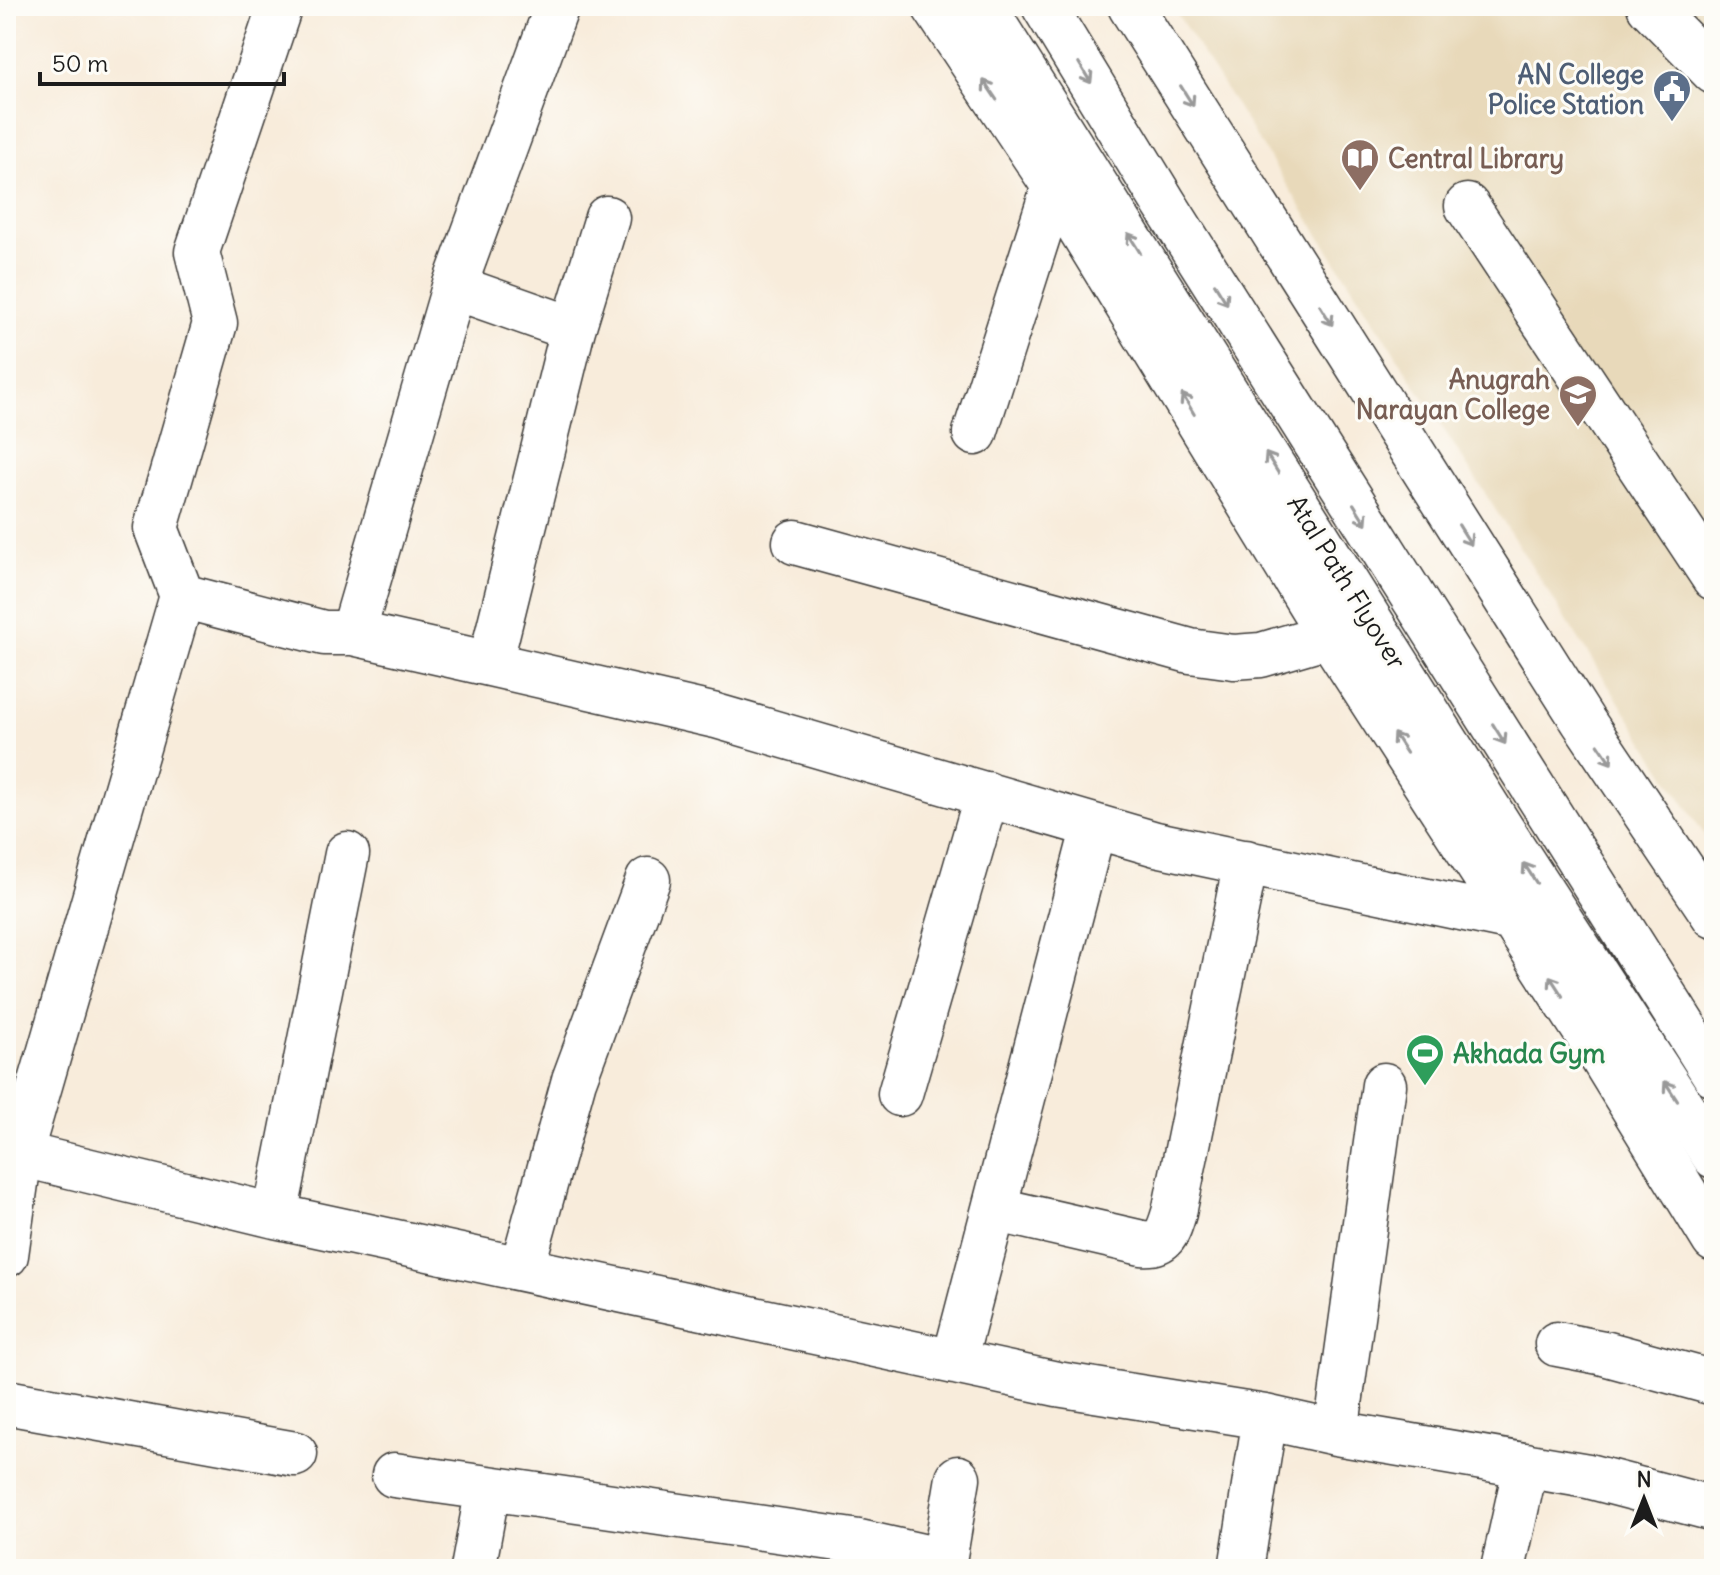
<svg xmlns="http://www.w3.org/2000/svg" width="1720" height="1575" viewBox="0 0 1720 1575" font-family="Delius,sans-serif">
	<style>
		.built { fill: #e8d9ba }
		.lines { fill: none; stroke-linecap: round; stroke-linejoin: round }
		.minor-casing { stroke: #3d3b39; stroke-width: 47 }
		.major-casing { stroke: #3d3b39; stroke-width: 47 }
		.minor { stroke: #fff; stroke-width: 44 }
		.major { stroke: #fff; stroke-width: 44 }
		.oneway { stroke: #999 }
		.labels { text-anchor: middle; dominant-baseline: central; stroke-width: 6; stroke-linejoin: round; paint-order: stroke }
		.service-label { font-size: 26px; font-weight: bold; fill: #4e5e75; stroke: #fdfcf7; text-anchor: end }
		.education-label { font-size: 26px; font-weight: bold; fill: #785e54; stroke: #fdfcf7; text-anchor: start }
		.street-label { font-size: 26px; fill: #1c1c1c; stroke: #fdfcf7 }
		.leisure-label { font-size: 26px; font-weight: bold; fill: #27864d; stroke: #fdfcf7; text-anchor: start }
	</style>
	<rect width="100%" height="100%" fill="#fdfcf7"/>
	<filter id="ink" filterUnits="userSpaceOnUse"><feTurbulence type="fractalNoise" baseFrequency=".0125" numOctaves="2"/><feDisplacementMap in="SourceGraphic" scale="16" xChannelSelector="R" yChannelSelector="G"/><feConvolveMatrix kernelMatrix="1 2 1 2 8 2 1 2 1" color-interpolation-filters="sRGB"/></filter>
	<filter id="wash" filterUnits="userSpaceOnUse"><feTurbulence type="fractalNoise" baseFrequency=".006" numOctaves="4" result="noise"/><feDisplacementMap in="SourceGraphic" scale="32" xChannelSelector="R" yChannelSelector="G"/><feGaussianBlur stdDeviation="1.8" result="paint"/><feColorMatrix in="noise" values="0 0 0 0 0 0 0 0 0 0 0 0 0 0 0 0 0 1.4 0 .05"/><feComposite in="paint" operator="in"/></filter>
	<g filter="url(#wash)">
		<rect width="100%" height="100%" fill="#f8ecdb"/>
		<path class="built" d="M1172 6H1714V850Z"/>
	</g>
	<g filter="url(#ink)">
		<g class="lines">
			<defs>
				<path id="minor" d="M557 6 454 287 573 329 490 664 716 716 1156 844 1513 919
					M934 6 1054 186 1329 635 1598 1051 1714 1240
					M1130 6 1583 721 1714 916
					M1649 6 1714 72
					M1467 206 1714 578
					M573 329 607 218
					M975 433 1054 186
					M795 542 1190 651 1234 657 1261 655 1329 635
					M182 596 324 633H353L490 664
					M353 633 454 287
					M900 1094 987 794
					M20 1154 275 1216 1057 1384 1265 1417 1336 1433 1588 1476 1714 1509
					M994 1209 1142 1243C1165 1245 1168 1232 1174 1213L1246 862
					M275 1216 347 854
					M6 1255 20 1154 182 596 156 528 215 323 197 252 280 6
					M522 1268 574 1080 648 880
					M1557 1344 1604 1353 1714 1383
					M954 1362 1094 826
					M6 1402 295 1454
					M1336 1433 1384 1085
					M394 1475 488 1488
					M473 1569 488 1488 859 1542 944 1561 958 1478
					M1241 1569 1265 1417
					M1503 1569 1526 1465"/>
				<path id="major" d="M983 6 1509 841 1714 1156
					M1044 6 1164 203 1714 1074"/>
			</defs>
			<use href="#minor" class="minor-casing"/>
			<use href="#major" class="major-casing"/>
			<use href="#minor" class="minor"/>
			<use href="#major" class="major"/>
		</g>
		<defs><path id="oneway-shaft" d="M-6 0H5M1.5-3L5.5 0L1.5 3" fill="none" stroke-width="1.6" stroke-linecap="round" stroke-linejoin="round" transform="scale(2)"/></defs>
		<g class="oneway">
			<use href="#oneway-shaft" transform="translate(1085 73) rotate(59)"/>
			<use href="#oneway-shaft" transform="translate(990 90) rotate(-124)"/>
			<use href="#oneway-shaft" transform="translate(1187 96) rotate(58)"/>
			<use href="#oneway-shaft" transform="translate(1134 243) rotate(-122)"/>
			<use href="#oneway-shaft" transform="translate(1221 294) rotate(58)"/>
			<use href="#oneway-shaft" transform="translate(1326 315) rotate(58)"/>
			<use href="#oneway-shaft" transform="translate(1188 404) rotate(-121)"/>
			<use href="#oneway-shaft" transform="translate(1272 463) rotate(-122)"/>
			<use href="#oneway-shaft" transform="translate(1360 514) rotate(58)"/>
			<use href="#oneway-shaft" transform="translate(1465 535) rotate(58)"/>
			<use href="#oneway-shaft" transform="translate(1499 734) rotate(58)"/>
			<use href="#oneway-shaft" transform="translate(1400 743) rotate(-123)"/>
			<use href="#oneway-shaft" transform="translate(1605 754) rotate(56)"/>
			<use href="#oneway-shaft" transform="translate(1530 873) rotate(-123)"/>
			<use href="#oneway-shaft" transform="translate(1556 986) rotate(-123)"/>
			<use href="#oneway-shaft" transform="translate(1671 1091) rotate(-123)"/>
		</g>
	</g>
	<defs>
		<symbol id="civic-pin" viewBox="-11 -11 22 30"><path d="M0 17L-7.5 6A9.5 9.5 0 1 1 7.5 6Z" fill="#5c6f8a" stroke="#fdfcf7"/><path d="M-.6-6.5H3V-4.5H.6V-3L4-1V1h2V6H-6V1h2V-1L-.6-3ZM-1.2 2.5V6h2.4V2.5Z" fill="#fff"/></symbol>
		<symbol id="library-pin" viewBox="-11 -11 22 30"><path d="M0 17L-7.5 6A9.5 9.5 0 1 1 7.5 6Z" fill="#8d6e63" stroke="#fdfcf7"/><path d="M-6-4Q-3-5.5-.7-3.5V5Q-3 3-6 4ZM6-4Q3-5.5 .7-3.5V5Q3 3 6 4Z" fill="#fff"/></symbol>
		<symbol id="university-pin" viewBox="-11 -11 22 30"><path d="M0 17L-7.5 6A9.5 9.5 0 1 1 7.5 6Z" fill="#8d6e63" stroke="#fdfcf7"/><path d="M0-5L7-2L0 1L-7-2ZM-4 1L0 2.5L4 1V4Q0 6-4 4Z" fill="#fff"/></symbol>
		<symbol id="stadium-pin" viewBox="-11 -11 22 30"><path d="M0 17L-7.5 6A9.5 9.5 0 1 1 7.5 6Z" fill="#2e9e5b" stroke="#fdfcf7"/><path d="M0-5a6.5 5 0 1 0 0 10a6.5 5 0 1 0 0-10ZM-3.5-1.8h7v3.6h-7Z" fill="#fff"/></symbol>
	</defs>
	<g fill-rule="evenodd">
		<use href="#civic-pin" x="1650" y="67" width="44" height="60"/>
		<use href="#library-pin" x="1338" y="136" width="44" height="60"/>
		<use href="#university-pin" x="1556" y="372" width="44" height="60"/>
		<use href="#stadium-pin" x="1403" y="1031" width="44" height="60"/>
	</g>
	<g class="labels">
		<g class="service-label">
			<text x="1644" y="74">AN College<tspan x="1644" dy="30">Police Station</tspan></text>
		</g>
		<g class="education-label">
			<text x="1388" y="158">Central Library</text>
			<text x="1550" y="379" text-anchor="end">Anugrah<tspan x="1550" dy="30">Narayan College</tspan></text>
		</g>
		<g class="street-label">
			<text transform="translate(1347 582) rotate(58)">Atal Path Flyover</text>
		</g>
		<g class="leisure-label">
			<text x="1453" y="1053">Akhada Gym</text>
		</g>
	</g>
	<rect width="1720" height="1575" fill="none" stroke="#fdfcf7" stroke-width="32"/>
	<g transform="translate(1644 1499)" stroke="#fdfcf7" stroke-width="6" paint-order="stroke">
	<path d="M0-6L14 30L0 20L-14 30Z" fill="#1c1c1c"/>
	<text y="-12" font-size="22" font-weight="bold" text-anchor="middle" fill="#1c1c1c">N</text>
	</g>
	<path d="M40 72v12h244v-12" fill="none" stroke="#1c1c1c" stroke-width="4"/>
	<text x="52" y="72" font-size="24" fill="#1c1c1c" stroke="#fdfcf7" stroke-width="6" paint-order="stroke">50 m</text>
</svg>
